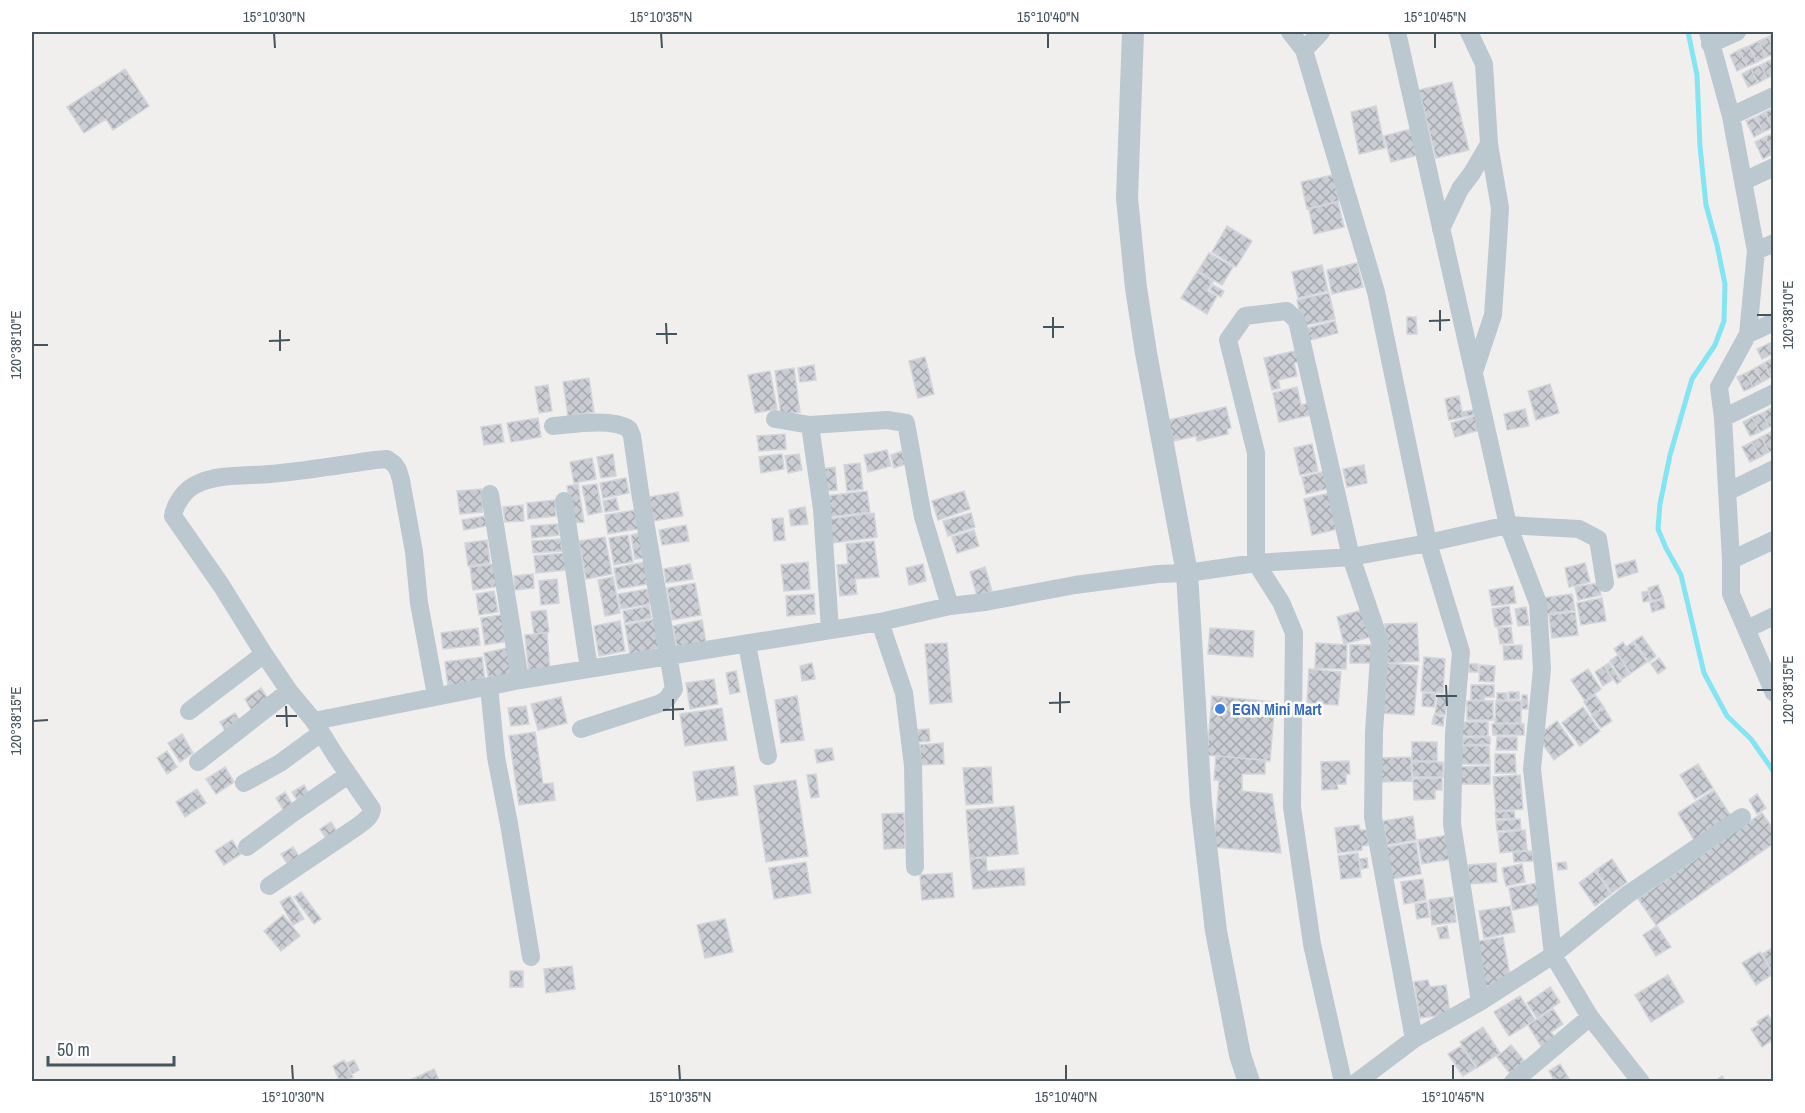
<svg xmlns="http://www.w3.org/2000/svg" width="1805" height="1113" viewBox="0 0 1805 1113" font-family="'Archivo Narrow',sans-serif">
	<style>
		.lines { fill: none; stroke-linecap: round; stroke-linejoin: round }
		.stream { stroke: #83e5f2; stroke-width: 5 }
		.building { fill: url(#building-cross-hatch); stroke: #d2d5da; stroke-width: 1.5 }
		.minor { stroke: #bbc8cf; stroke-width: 18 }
		.tertiary { stroke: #bbc8cf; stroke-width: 22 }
		.ticks { fill: none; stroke: #45545d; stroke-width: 2 }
		.shop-dot { fill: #3f7fe0; stroke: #fff; stroke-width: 2 }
		.labels { text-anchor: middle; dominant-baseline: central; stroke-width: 5; stroke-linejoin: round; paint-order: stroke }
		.shop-label { font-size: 16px; font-weight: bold; fill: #366cbe; stroke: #fff; text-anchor: start }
		.neatline { fill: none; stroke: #45545d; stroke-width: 2 }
		.ticks-label { font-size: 15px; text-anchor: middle; fill: #45545d }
	</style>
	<defs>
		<pattern id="building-cross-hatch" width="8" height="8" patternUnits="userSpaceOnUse" patternTransform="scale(1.5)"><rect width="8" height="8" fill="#caced4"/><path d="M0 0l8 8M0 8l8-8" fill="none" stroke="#a6aaaf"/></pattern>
	</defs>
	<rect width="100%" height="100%" fill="#f1eeee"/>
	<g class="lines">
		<path class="stream" d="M1688 32 1697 75 1700 146 1706 205 1717 245 1725 284 1724 321 1715 345 1692 379 1670 455 1660 504 1658 529 1666 548 1681 575 1704 673 1727 716 1751 739 1774 772"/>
	</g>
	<path class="building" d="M1774 34V48L1768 37Z
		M1768 37 1774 48V54L1766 57 1759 41Z
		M1759 41 1766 57 1757 62 1749 46Z
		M1749 46 1757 62 1747 66 1739 50Z
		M1739 50 1747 66 1737 71 1730 55Z
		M1770 60 1774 68V75L1767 78 1761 65Z
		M1761 65 1767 78 1758 83 1751 69Z
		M125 69 149 106 113 130 106 119 84 133 67 107Z
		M1751 69 1758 83 1748 87 1742 74Z
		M1452 82 1469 150 1436 158 1419 90Z
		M1376 106 1385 148 1359 154 1351 112Z
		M1774 108V127L1772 128 1765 112Z
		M1765 112 1772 128 1763 132 1756 117Z
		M1756 117 1763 132 1754 137 1746 121Z
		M1415 128 1422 154 1391 162 1384 136Z
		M1774 133V154H1772L1765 137Z
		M1765 137 1772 154 1763 159 1755 142Z
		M1333 175 1339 201 1307 209 1301 182Z
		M1338 202 1344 227 1314 234 1309 209Z
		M1227 226 1252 241 1236 267 1212 252Z
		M1209 253 1233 267 1222 285 1198 271Z
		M1357 263 1363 287 1332 294 1327 270Z
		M1322 265 1328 291 1298 298 1292 272Z
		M1197 272 1213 281 1207 291 1217 296 1207 314 1181 298Z
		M1213 285 1224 291 1221 297 1210 290Z
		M1329 293 1335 319 1302 326 1297 300Z
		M1407 317H1416L1417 334H1407Z
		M1335 321 1338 333 1306 341 1303 329Z
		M1774 341V353L1762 359 1757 349Z
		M1299 350 1301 361 1294 363 1297 376 1278 380 1280 388 1272 390 1264 358Z
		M925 357 934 394 918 398 909 361Z
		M1773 358 1774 376 1771 377 1764 363Z
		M1764 363 1771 377 1762 382 1755 368Z
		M814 365 816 380 800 382 798 368Z
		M794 368 800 412 781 415 775 371Z
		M1755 368 1762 382 1753 387 1746 373Z
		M770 371 777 409 755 413 748 375Z
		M1746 373 1753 387 1744 391 1737 377Z
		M589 378 594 412 568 416 563 382Z
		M1550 384 1559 413 1536 420 1528 391Z
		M548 385 552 411 539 413 535 387Z
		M1297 387 1301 405 1309 403 1311 415 1279 422 1273 393Z
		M1459 396 1462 412 1473 410 1474 415 1449 420 1445 399Z
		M1226 407 1231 428 1227 429 1228 434 1197 441 1196 436 1173 441 1168 420Z
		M1771 408 1774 414V425L1769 427 1762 413Z
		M1525 409 1529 426 1507 430 1504 414Z
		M1762 413 1769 427 1760 432 1752 417Z
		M1476 416 1480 430 1455 437 1451 423Z
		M1752 417 1760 432 1750 436 1743 422Z
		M538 418 541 437 511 442 507 423Z
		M501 424 504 442 484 445 481 427Z
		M1771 432 1774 437V450L1769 452 1761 437Z
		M785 434 786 449 759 451 757 436Z
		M1761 437 1769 452 1760 457 1752 442Z
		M1752 442 1760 457 1750 462 1742 447Z
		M1312 444 1318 471 1300 475 1294 448Z
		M887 450 891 466 868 472 864 455Z
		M902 451 906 464 894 468 891 455Z
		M613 454 616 476 601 478 597 457Z
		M782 454 784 469 761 473 759 457Z
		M799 454 802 470 788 473 785 456Z
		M592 458 596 479 574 483 570 462Z
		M860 463 863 489 847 491 844 465Z
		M1364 465 1367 483 1347 487 1343 469Z
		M835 467 837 490 825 491 822 469Z
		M1330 470 1334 487 1306 494 1302 477Z
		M626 478 629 493 603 498 600 483Z
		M578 484 584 522 573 523 567 486Z
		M597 484 602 512 588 515 582 486Z
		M481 489 483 512 460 514 457 491Z
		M867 491 870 512 828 517 825 496Z
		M964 491 970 509 938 520 932 501Z
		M678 492 683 516 654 521 649 497Z
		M1334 492 1342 528 1312 535 1304 499Z
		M616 498 619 510 605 512 603 501Z
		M555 500 556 516 528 519 527 503Z
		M523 505 524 521 505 522 503 507Z
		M805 507 808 524 791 526 789 510Z
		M635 510 638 529 608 534 605 515Z
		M874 513 877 537 832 543 829 519Z
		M971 513 975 527 948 536 943 521Z
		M485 516 487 526 464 530 462 520Z
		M783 518 785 540 774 541 772 519Z
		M558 524 559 535 532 538 531 526Z
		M686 525 689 541 662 545 659 530Z
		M974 530 979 546 957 553 952 537Z
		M640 533 645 558 635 559 631 535Z
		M628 535 633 562 614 565 609 538Z
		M605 537 612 574 586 579 579 541Z
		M561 539 562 551 533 553 532 541Z
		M487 540 490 563 468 566 465 543Z
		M874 541 879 577 855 579 857 594 840 596 837 565 848 564 846 544Z
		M565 553 566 570 536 573 534 556Z
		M1635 560 1638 572 1618 578 1615 565Z
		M645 562 649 584 618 589 614 568Z
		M808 562 810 589 784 591 781 565Z
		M1585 563 1590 582 1569 587 1565 568Z
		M497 564 500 586 473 590 470 567Z
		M690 564 693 579 666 583 664 569Z
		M923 564 926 581 909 585 906 568Z
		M985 567 992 591 977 596 970 572Z
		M533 574 534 588 515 590 514 576Z
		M613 577 620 613 605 616 598 580Z
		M557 579 559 603 541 605 539 581Z
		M695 583 701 615 672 620 667 588Z
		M1598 583 1601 595 1578 600 1575 587Z
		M1658 585 1663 598 1652 601 1648 588Z
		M1513 586 1516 603 1492 606 1489 590Z
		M648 589 650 604 621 609 618 594Z
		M494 591 498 612 479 615 476 594Z
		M1648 591 1650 601 1643 602 1642 592Z
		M814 594 815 614 787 616 786 596Z
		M1572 594 1575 610 1546 614 1543 598Z
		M1602 598 1606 621 1581 625 1577 603Z
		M1663 599 1665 608 1652 612 1650 603Z
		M649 606 651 618 625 623 623 611Z
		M1509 606 1512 624 1495 627 1492 609Z
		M1526 607 1529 625 1518 626 1515 609Z
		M546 610 549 632 534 634 531 612Z
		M1362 610 1370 637 1344 644 1337 617Z
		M1575 612 1578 635 1552 638 1549 615Z
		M506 614 510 641 485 645 481 618Z
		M656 619 661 648 630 654 625 625Z
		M702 620 706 643 677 648 673 626Z
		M620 621 625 651 599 656 594 626Z
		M1417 623 1419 661 1387 663 1385 624Z
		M1511 627 1513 643 1500 644 1498 628Z
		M478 628 480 645 443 649 441 633Z
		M1210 628 1254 631 1253 657 1208 654Z
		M547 633 550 672 529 674 525 635Z
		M1642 636 1656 656 1649 662 1634 641Z
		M1623 642 1626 647 1633 642 1647 662 1631 673 1614 649Z
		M947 643 952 702 930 704 925 644Z
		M1316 643 1347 645 1346 669 1315 668Z
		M1350 645H1371V663H1350Z
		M1522 645V659L1504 660 1503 646Z
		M507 648 512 677 489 681 484 653Z
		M1618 655 1630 674 1622 679 1610 661Z
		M482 657 485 682 448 687 445 662Z
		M1424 657 1445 659 1443 693 1421 691Z
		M1659 658 1666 668 1658 674 1651 664Z
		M812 663 815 679 802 681 800 666Z
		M1387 663 1418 666 1414 715 1382 713Z
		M1609 663 1621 681 1617 684 1604 666Z
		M1469 664H1478V672H1469Z
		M1480 665 1495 666 1494 682 1479 681Z
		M1604 666 1612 680 1603 686 1595 672Z
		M1309 669 1341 672 1338 705 1307 703Z
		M1588 669 1601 689 1585 701 1571 680Z
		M736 671 740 692 730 694 726 673Z
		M714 679 718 704 690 709 686 683Z
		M1471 685H1494V697H1484V700H1471Z
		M261 688 270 702 253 713 245 699Z
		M1509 692H1519V699H1509Z
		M1423 693 1436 694 1434 707 1422 706Z
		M1497 693H1507V700H1497Z
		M1438 695 1448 696 1445 715 1435 714Z
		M1522 695H1527L1528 709H1522Z
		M1595 695 1604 707 1592 715 1584 702Z
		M797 696 804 740 781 743 775 700Z
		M1212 696 1275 702 1270 761 1207 755Z
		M561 697 567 723 538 730 531 704Z
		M1467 701H1493V720H1467Z
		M1496 701H1521V723H1495Z
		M526 706 529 724 511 726 508 708Z
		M1583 707 1600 731 1580 746 1562 723Z
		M722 708 727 740 685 746 680 714Z
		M1604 708 1612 721 1601 728 1592 716Z
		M235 713 242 724 227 734 220 722Z
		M1434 715 1444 717 1443 726 1432 724Z
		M1557 721 1574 745 1554 760 1537 736Z
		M1461 722H1488V736H1461Z
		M1492 724H1524V735H1493Z
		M929 729 930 741 917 742 915 730Z
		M535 732 543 784 553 783 555 800 519 805 509 736Z
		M182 734 193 753 180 762 168 743Z
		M1490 737V744L1463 745V738Z
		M1497 737H1517V750H1496Z
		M1412 742H1437V761H1412Z
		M943 743 944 764 921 765 920 745Z
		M1459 746H1489L1490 764H1459Z
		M832 748 834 760 817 763 815 750Z
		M167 751 177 767 167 774 157 758Z
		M1495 754H1515L1516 773H1495Z
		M1216 756 1265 760V774H1242V791L1272 794 1281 853 1214 847 1219 780H1214Z
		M1411 757 1412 781 1381 782 1380 758Z
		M1349 761 1350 774H1346V784H1337L1338 789 1322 790 1321 762Z
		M1412 762H1443V777H1413Z
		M1698 764 1713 788 1695 799 1680 775Z
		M734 766 738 795 697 801 693 772Z
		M1490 766V784H1460L1459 767Z
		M225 767 234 782 216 794 206 779Z
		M991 767 993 803 966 805 963 768Z
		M816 774 819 797 811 798 807 775Z
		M1520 775 1523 809 1496 811 1493 777Z
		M1442 778V790H1435V799L1414 800 1413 779Z
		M796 780 808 856 766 862 754 786Z
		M304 785 310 796 299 803 292 792Z
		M197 789 206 803 185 817 176 802Z
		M1714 790 1731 816 1694 840 1678 813Z
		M285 792 294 807 285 813 276 798Z
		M1757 794 1766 808 1757 814 1749 800Z
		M1014 806 1018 854 970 858 966 810Z
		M1514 811 1515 818 1496 819 1495 812Z
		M904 813 905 848 884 849 882 814Z
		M1762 813 1774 830V843L1656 925 1638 899Z
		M1413 816 1416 840 1387 845 1383 821Z
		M1520 819 1521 829 1497 831 1496 821Z
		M331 822 339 835 328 842 320 829Z
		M1359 825 1360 830H1367L1369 845 1362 846V850L1338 853 1335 828Z
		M1525 830 1527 850 1500 853 1498 833Z
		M1448 835 1452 859 1422 864 1418 840Z
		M232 840 241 854 224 865 215 851Z
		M1416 842 1421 874 1392 879 1387 847Z
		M293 847 301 860 290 868 281 854Z
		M1532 851 1533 861 1514 862 1513 852Z
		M1358 853 1361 877 1341 879 1338 856Z
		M986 858 987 871 1024 868 1025 885 973 889 970 859Z
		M1367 858 1368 868 1362 869 1359 859Z
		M1612 859 1627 882 1612 893 1596 870Z
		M806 862 811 893 774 899 769 868Z
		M1566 862 1567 869 1558 870 1557 863Z
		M1496 863 1497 882 1469 884 1468 865Z
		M1522 864 1525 882 1506 886 1502 868Z
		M1595 871 1611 894 1595 906 1579 883Z
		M952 873 954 897 922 900 920 875Z
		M1423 879 1426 900 1404 904 1401 882Z
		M1537 883 1541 904 1513 910 1509 888Z
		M301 892 321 919 314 924 294 897Z
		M290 896 304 919 293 925 280 902Z
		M1453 897 1456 922 1432 925 1429 900Z
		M1427 902 1429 917 1417 919 1415 904Z
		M1510 906 1515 932 1484 938 1479 911Z
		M283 915 300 936 281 951 264 931Z
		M725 919 733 952 705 958 697 925Z
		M1447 926 1449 938 1440 939 1437 928Z
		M1657 926 1671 947 1656 956 1643 935Z
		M1503 937 1511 982 1481 987 1473 942Z
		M1774 947V972H1773L1762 954Z
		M1760 952 1773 974 1756 985 1742 963Z
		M572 966 575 989 546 993 544 969Z
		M510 971H523V987H510Z
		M1668 975 1684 1002 1651 1022 1635 995Z
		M1428 980 1430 987 1446 985 1450 1014 1420 1018 1414 982Z
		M1550 987 1560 1002 1537 1018 1527 1003Z
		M1520 996 1535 1020 1509 1036 1494 1012Z
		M1553 1009 1563 1024 1551 1032 1558 1043 1544 1051 1528 1025Z
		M1768 1015 1774 1024V1039L1762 1047 1751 1029 1759 1025 1757 1022Z
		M1483 1027 1500 1053 1477 1068 1460 1042Z
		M1511 1045 1527 1064 1512 1076 1497 1057Z
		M1461 1046 1476 1068 1463 1076 1448 1054Z
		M344 1060 353 1077 340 1082 333 1066Z
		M354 1060 359 1070 352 1074 347 1063Z
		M1560 1064 1571 1082H1555L1549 1071Z
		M434 1069 440 1082H408V1081Z
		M1722 1076 1726 1082H1714Z"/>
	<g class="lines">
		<path class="minor" d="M1290 32 1304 50 1321 32
			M1397 32 1508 525 1538 603 1542 669 1532 769 1553 955
			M1708 32 1731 116 1756 251 1748 334 1719 387 1723 418 1731 560V594L1774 693
			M1710 44 1737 32
			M1304 50 1376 292 1428 543 1461 652 1454 733 1452 824 1480 1002
			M1731 116 1774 96
			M1744 181 1774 167
			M1441 229 1460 189 1472 173 1489 144 1484 64 1469 32
			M1756 251 1774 243
			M1748 334 1774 322
			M1474 372 1493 315 1498 242 1500 208 1489 144
			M1723 418 1774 393
			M775 419 810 425 822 509 830 630
			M810 425 887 420 906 423 923 517 950 606
			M553 426C574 424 612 418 629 429L632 436 640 492 674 689 667 699 661 703 581 729
			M1727 492 1774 469
			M490 494 520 680
			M564 501 589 669
			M1731 560 1774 540
			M880 622 904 693 913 766 915 867
			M1747 629 1774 616
			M747 644 768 756
			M489 686 496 757 509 824 531 957
			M189 711 264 654
			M314 721 520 680 880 622 950 606 985 602 1075 585 1158 574 1187 573 1256 563 1351 557 1428 543 1508 525 1579 529 1598 539 1605 583
			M198 762 289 691
			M244 783 280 763 321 733
			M247 847 293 813 348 775
			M269 886 355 828C362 823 371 818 372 809L335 755 314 721 289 691 264 654 221 585 173 516C175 504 185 489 197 484 216 474 248 476 270 474 305 471 340 465 375 460L387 459 394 464 398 470 401 480 414 552 419 603 436 695
			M1553 955 1627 895 1742 817
			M1414 1039 1480 1002 1553 955 1590 1017 1641 1082
			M1343 1082 1312 944 1292 807 1294 633 1281 602 1256 563V453L1228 340 1245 316 1287 311 1297 321 1351 557 1380 642 1374 732 1373 817 1414 1039 1357 1082
			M1513 1082 1590 1017"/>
		<path class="tertiary" d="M1133 32 1127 198 1136 288 1146 353 1187 573 1201 803 1216 931 1240 1055 1249 1082"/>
	</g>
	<path class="ticks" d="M274 33 275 48M661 33 662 48M1048 33V48M1435 33V48M1440 310V331M1757 315H1772M1053 317V338M1429 321 1450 320M666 323 667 344M1043 327H1064M280 330V351M656 334H677M269 341 290 340M33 345H48M1446 685 1447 706M1757 690H1772M1060 692V713M1436 696H1457M673 699V720M1049 703 1070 702M286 706 287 727M663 710 684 709M276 716H297M33 721 48 720M292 1065 293 1080M679 1065 680 1080M1066 1065V1080M1453 1065V1080"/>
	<circle class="shop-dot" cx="1220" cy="709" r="6"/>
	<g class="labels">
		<g class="shop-label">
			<text x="1232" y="709">EGN Mini Mart</text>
		</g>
	</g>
	<rect width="1805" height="1113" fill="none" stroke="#ffffff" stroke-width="66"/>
	<path d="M48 1056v9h126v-9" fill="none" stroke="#45545d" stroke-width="3"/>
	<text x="57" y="1056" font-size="18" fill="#45545d" stroke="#ffffff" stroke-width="4.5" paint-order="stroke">50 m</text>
	<rect x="33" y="33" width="1739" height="1047" class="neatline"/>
	<g class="ticks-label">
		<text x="274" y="22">15°10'30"N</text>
		<text x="661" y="22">15°10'35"N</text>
		<text x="1048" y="22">15°10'40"N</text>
		<text x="1435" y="22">15°10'45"N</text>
		<text transform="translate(1788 315) rotate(-90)" y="5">120°38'10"E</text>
		<text transform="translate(16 345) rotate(-90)" y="5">120°38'10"E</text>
		<text transform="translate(1788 690) rotate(-90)" y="5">120°38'15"E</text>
		<text transform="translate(16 721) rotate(-90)" y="5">120°38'15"E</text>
		<text x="293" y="1102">15°10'30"N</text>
		<text x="680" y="1102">15°10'35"N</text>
		<text x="1066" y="1102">15°10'40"N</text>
		<text x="1453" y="1102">15°10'45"N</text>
	</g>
</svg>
